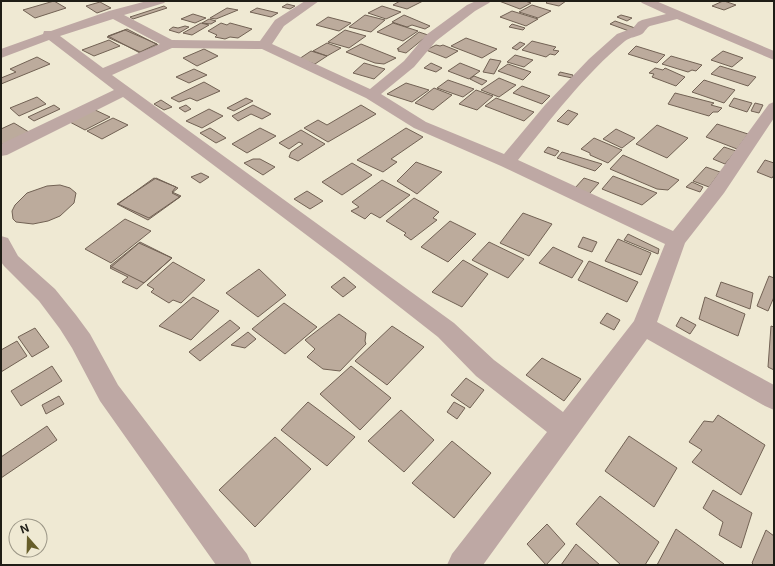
<svg xmlns="http://www.w3.org/2000/svg" width="775" height="566" viewBox="0 0 775 566" font-family="Inter,sans-serif">
	<style>
		.building { fill: #bcab9c; stroke: #726254 }
		.lines { fill: none; stroke-linecap: round; stroke-linejoin: round }
		.minor { fill: #bea8a4; fill-rule: evenodd }
	</style>
	<rect width="100%" height="100%" fill="#efe9d3"/>
	<path class="building" d="M54 1 66 8 35 18 23 10Z
		M400 1H423L407 9 393 5Z
		M499 1H525L531 3 520 9Z
		M548 1H566L559 6 546 3Z
		M723 1H724L736 5 724 10 712 6Z
		M100 2 111 8 97 13 86 6Z
		M287 4 295 6 290 9 282 7Z
		M532 5 551 11 538 18 519 12Z
		M164 6 167 8 133 19 130 17Z
		M382 6 401 12 386 19 368 13Z
		M227 8 238 10 216 19 210 18Z
		M257 8 278 13 271 17 250 12Z
		M512 11 538 19 526 26 500 17Z
		M193 14 206 18 195 23 181 19Z
		M365 15 385 20 371 32 349 27Z
		M404 15 430 26 425 29 412 25 407 27 392 22Z
		M621 15 632 18 627 21 617 17Z
		M328 17 351 23 339 31 316 25Z
		M209 19 216 21 211 24 202 23Z
		M615 21 635 28 629 31 610 24Z
		M201 23 209 25 192 35 183 33Z
		M221 23 227 25 230 23 252 29 238 38 230 37 225 39 215 37 217 35 208 31Z
		M393 23 418 31 403 41 377 32Z
		M512 24 525 28 523 30 509 27Z
		M185 26 189 27 179 33 169 30 173 27 178 28Z
		M127 29 158 45 140 53 108 36Z
		M125 30 157 44 140 52 107 37Z
		M345 30 366 36 349 48 328 42Z
		M419 32 428 35 406 53 398 51 399 49H397Z
		M466 38 497 49 482 58 451 46Z
		M109 40 120 46 94 56 82 50Z
		M532 41 556 47 553 50 559 51 555 55 550 54 546 57 522 50Z
		M520 42 525 44 517 50 512 48Z
		M327 43 341 48 327 56 313 51Z
		M361 44 396 58 384 64 375 63 346 52Z
		M436 45 440 46 443 45 458 51 446 58 426 50Z
		M636 46 665 55 657 63 628 54Z
		M204 49 218 56 197 66 183 58Z
		M311 51 327 56 315 64 299 59Z
		M723 51 743 58 732 67 711 60Z
		M515 55 533 60 524 67 507 62Z
		M671 56 702 65 696 71 692 70 688 72 662 64Z
		M37 57 50 64 1 84V78L16 72 10 69Z
		M490 59 501 61 494 74 483 72Z
		M364 63 385 69 374 79 353 73Z
		M431 63 442 68 436 72 424 68Z
		M460 63 480 71 469 79 448 71Z
		M508 64 531 72 523 80 498 71Z
		M720 66 756 77 748 86 711 74Z
		M655 68 663 70 665 68 685 77 676 86 652 77 654 74 649 73Z
		M194 69 207 75 189 83 176 77Z
		M560 72 573 75 572 78 558 75Z
		M474 76 487 81 482 85 470 79Z
		M499 78 516 85 499 97 481 90Z
		M448 80 474 89 463 97 437 88Z
		M704 80 735 90 724 103 692 92Z
		M204 82 220 91 197 101 190 98 179 102 171 98Z
		M406 83 429 90 412 102 387 94Z
		M522 86 550 96 542 104 513 93Z
		M434 88 452 95 433 110 415 103Z
		M476 90 493 96 477 110 459 104Z
		M675 93 714 103 711 105 722 108 718 112H713L709 116 668 104Z
		M37 97 46 104 19 116 10 108Z
		M246 98 253 101 234 111 227 108Z
		M496 98 534 112 524 121 485 106Z
		M734 98 752 103 747 112 729 106Z
		M161 100 172 107 164 110 154 104Z
		M755 103 763 105 759 113 751 111Z
		M54 105 60 109 34 121 28 117Z
		M186 105 191 109 185 112 179 108Z
		M253 105 271 114 262 119 251 114 238 121 232 116Z
		M361 105 376 114 328 142 304 128 318 120 327 125Z
		M93 109 110 117 85 130 68 121Z
		M209 109 223 116 202 128 186 121Z
		M568 110 578 114 568 125 557 121Z
		M113 118 128 125 102 139 87 131Z
		M14 123 32 134 6 147 1 143V129Z
		M717 124 748 134 737 149 706 137Z
		M657 125 688 138 667 158 636 144Z
		M210 128 226 138 216 143 200 133Z
		M260 128 276 136 247 153 232 144Z
		M406 128 423 137 391 159 397 162 383 172 357 160Z
		M616 129 635 138 622 148 603 139Z
		M301 130 325 144 298 161 289 157 291 152 303 144 299 142 289 149 279 143Z
		M594 138 622 150 608 163 590 155V153L581 149Z
		M548 147 559 151 555 156 544 152Z
		M724 147 736 151 725 164 713 159Z
		M562 152 602 164 595 171 557 158Z
		M623 155 679 180 668 190 657 189 610 169Z
		M253 159H260L275 167 263 175 244 163Z
		M765 160 774 163V175L772 178 757 172Z
		M416 162 442 172 417 194 397 181Z
		M352 163 372 175 342 195 322 182Z
		M706 167 720 172 709 187 693 181Z
		M201 173 209 177 200 183 191 177Z
		M613 176 657 193 642 205 602 189Z
		M154 178 176 187 172 192 181 196 149 218 118 204Z
		M156 178 178 188 172 193 180 197 148 220 117 204Z
		M584 178 599 183 589 194 575 188Z
		M382 180 410 195 380 218 371 213 365 219 351 211 359 207 352 202Z
		M692 182 703 187 700 192 686 187Z
		M60 185 70 188 76 193 74 203 60 216 48 221 33 224 16 222 13 219 12 211 15 205 27 193 47 186Z
		M307 191 323 201 310 209 294 199Z
		M414 198 439 212 433 218 437 220 411 240 404 235 406 233 386 221Z
		M523 213 552 224 529 256 500 243Z
		M125 219 151 231 111 263 85 249Z
		M450 221 476 234 448 262 421 247Z
		M628 234 659 249 658 254 624 240Z
		M583 237 597 242 592 252 578 247Z
		M618 239 651 253 641 275 605 261Z
		M140 242 172 258 144 283 110 266Z
		M489 242 524 259 508 278 472 260Z
		M139 243 172 258 137 289 122 282 128 277 110 268Z
		M553 247 583 261 572 278 539 263Z
		M463 260 488 274 462 307 432 292Z
		M589 261 638 282 627 302 578 280Z
		M173 262 205 280 181 303 173 300 169 303 151 292 154 289 147 285Z
		M259 269 286 295 258 317 226 293Z
		M769 276 774 278V297L768 311 757 306Z
		M344 277 356 287 343 297 331 287Z
		M721 282 753 293 750 309 716 296Z
		M193 297 219 311 191 340 159 326Z
		M705 297 745 314 738 336 699 319Z
		M284 303 317 327 285 354 252 329Z
		M607 313 620 320 614 330 600 323Z
		M339 314 366 333 365 341 366 344 340 371 323 369 307 357 315 349 305 340Z
		M681 317 696 325 690 334 676 326Z
		M230 320 240 328 200 361 189 352Z
		M392 326 424 347 387 385 355 361Z
		M771 326 774 327V370L768 367Z
		M35 328 49 347 32 357 18 337Z
		M248 332 256 339 245 348 231 345Z
		M17 341 27 356 1 372V350Z
		M542 358 581 379 564 401 526 375Z
		M52 366 62 381 21 406 11 391Z
		M351 366 391 398 360 430 320 394Z
		M466 378 484 390 470 408 451 395Z
		M59 396 64 404 46 414 42 405Z
		M308 402 355 437 327 466 281 430Z
		M454 402 465 408 457 419 447 412Z
		M401 410 434 440 404 472 368 441Z
		M718 415 765 445 741 495 692 462 702 450 689 442 704 421 713 422Z
		M47 426 57 440 1 478V457Z
		M629 436 677 468 654 507 605 471Z
		M275 437 311 469 255 527 219 490Z
		M452 441 491 473 454 518 412 483Z
		M713 490 752 513 741 548 719 535 723 522 703 508Z
		M600 496 659 542 645 565H621L576 524Z
		M547 524 565 544 546 565 527 544Z
		M676 529 724 564V565H657Z
		M766 530 774 536V565H754L752 563Z
		M576 544 600 565H561Z"/>
	<g class="lines">
		<path class="minor" d="M147 1H166L164 3 124 15 172 40 260 41 275 20 305 1H319L284 26 272 44 370 89 404 61 426 35 467 5 476 1H491L489 3 475 11 436 41 414 67 381 94 426 122 504 154 545 105 589 59 617 34 633 28 638 22 642 20 666 14 642 3 640 1H656L774 51V60L677 19 650 26C646 28 645 32 642 34 637 37 630 37 625 41 584 75 551 119 518 160L673 231 710 185 769 104 774 102V118L724 193 685 243 657 322 774 385V410L765 406 647 339 483 565H447L452 554 547 432 476 376 438 337 341 261 123 97 7 155 1 156V144L114 90 49 40 1 58V49L43 34 44 31H51L109 11ZM113 19 160 44 103 68 60 36ZM172 48 262 49 366 98 414 128 501 166 665 244 634 321 563 412 494 360 454 323 112 75Z
			M1 236 8 238 18 256 55 289 76 315 90 334 118 385 247 554 252 565H216L100 401 72 348 60 329 39 301 4 266 1 262Z"/>
	</g>
	<rect width="775" height="566" fill="none" stroke="#1f1d16" stroke-width="4"/>
	<g transform="translate(28 538) rotate(340)"><circle r="19" fill="#efe9d3" stroke="#9c9787"/>
	<path d="M0-3L7 15L0 10L-7 15Z" fill="#665d29"/>
	<text y="-6" font-size="11" font-weight="bold" text-anchor="middle" fill="#1f1d16">N</text>
	</g>
</svg>
